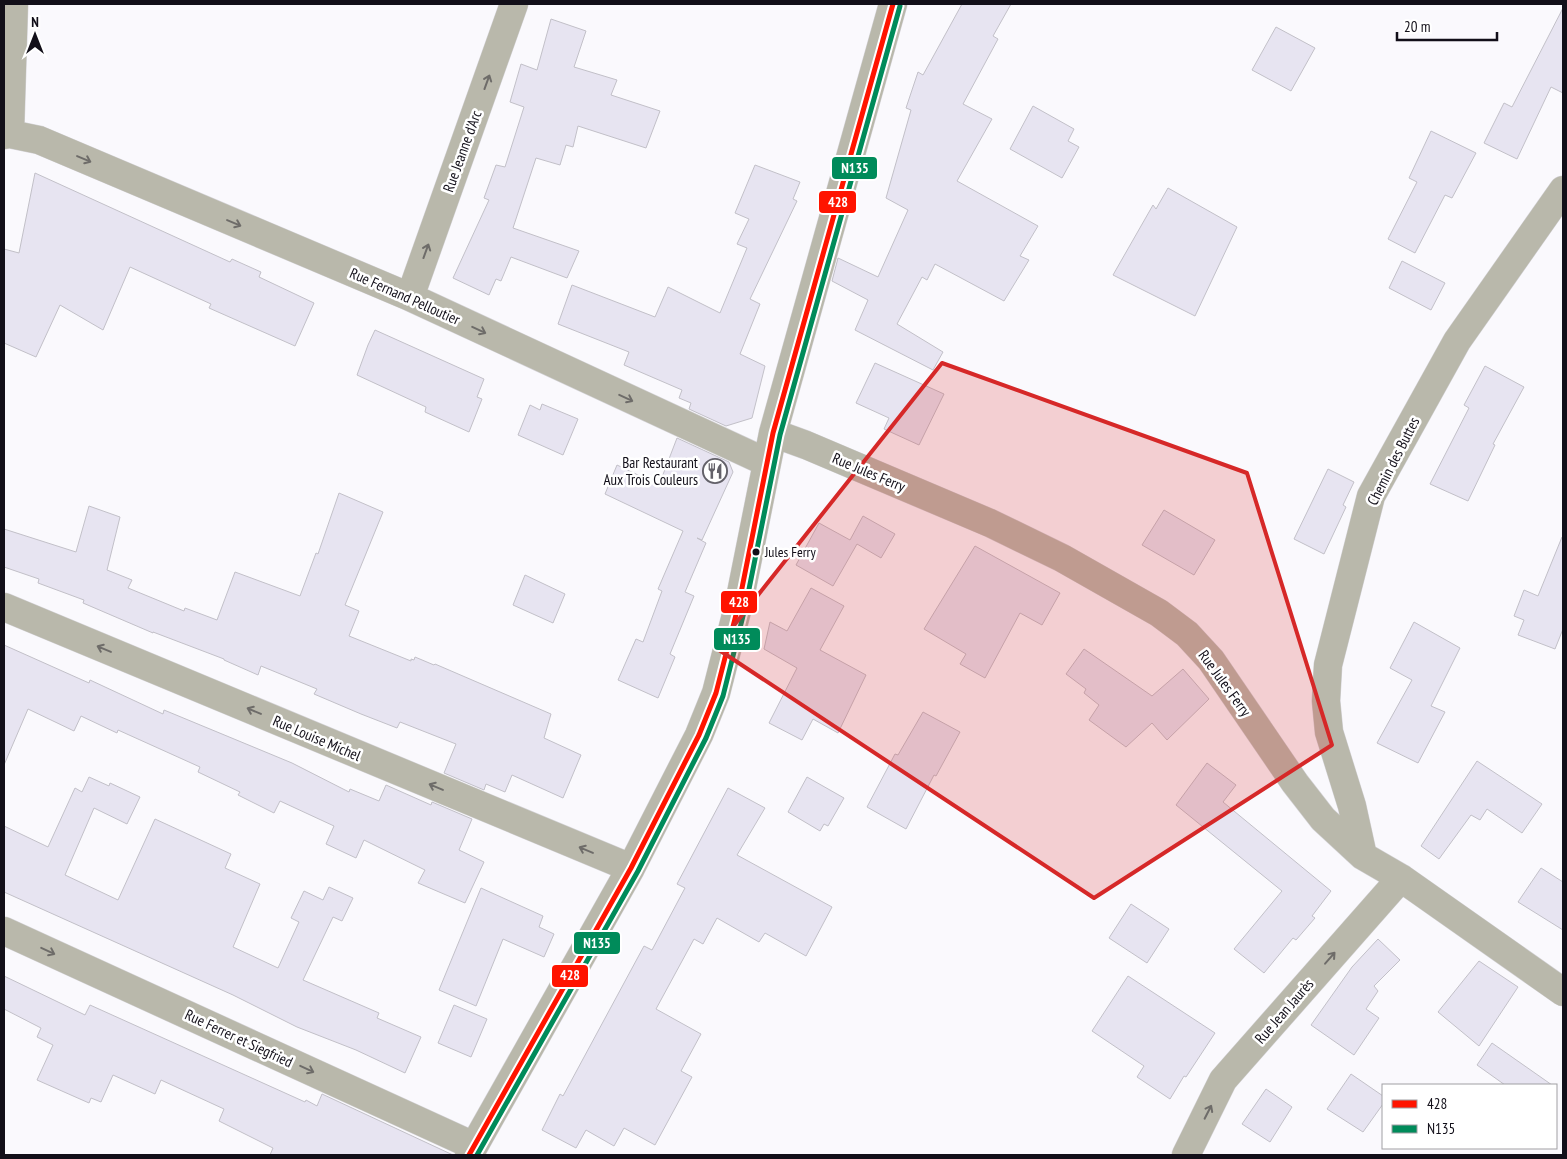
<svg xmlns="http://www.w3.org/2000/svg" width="1567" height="1159" viewBox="0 0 1567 1159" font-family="'PT Sans Narrow',sans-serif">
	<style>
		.building { fill: #e7e4f1; stroke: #c2c0c8 }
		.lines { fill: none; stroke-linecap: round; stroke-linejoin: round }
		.minor-casing { stroke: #d5d4d8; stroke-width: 29 }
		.minor { stroke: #b9b8ab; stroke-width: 28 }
		.bus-1-casing { stroke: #fff; stroke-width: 9 }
		.bus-2-casing { stroke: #fff; stroke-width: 9 }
		.bus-1 { stroke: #ff1400; stroke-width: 5 }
		.bus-2 { stroke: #008b5a; stroke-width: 5 }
		.oneway { stroke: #6e6c69 }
		.marked { fill: #d62828; fill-opacity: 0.2; stroke: #d62828; stroke-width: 4; stroke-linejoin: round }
		.bus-dot { fill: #120f19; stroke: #fff; stroke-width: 2 }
		.labels { text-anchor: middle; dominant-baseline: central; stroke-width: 5; stroke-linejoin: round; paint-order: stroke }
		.bus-label { font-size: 14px; fill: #120f19; stroke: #fff; text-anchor: start }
		.street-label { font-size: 15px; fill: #120f19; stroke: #fff }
		.poi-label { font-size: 15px; fill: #120f19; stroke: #fff; text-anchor: end }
		.line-badge { stroke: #fff; stroke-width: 2 }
		.badge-label { font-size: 14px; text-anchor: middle; font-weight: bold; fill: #fff }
	</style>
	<rect width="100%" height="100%" fill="#faf9fd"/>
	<path class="building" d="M962 4H1011L993 36 998 39 963 104 992 119 957 181 1038 226 1020 256 1029 260 1004 301 935 264 927 280 922 277 897 324 943 352 933 370 855 330 868 300 832 281 838 258 878 277 908 210 886 198 911 110 906 108 918 72 923 75Z
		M1563 8V93L1551 87 1517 159 1484 143 1504 103 1512 107Z
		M551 19 586 31 574 67 617 80 611 95 660 111 646 148 578 126 573 147 566 145 560 165 536 158 513 228 579 251 567 278 511 257 501 281 496 279 489 295 453 278 489 200 484 198 496 165 505 167 524 107 510 102 521 64 537 70Z
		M1276 27 1315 48 1291 91 1252 70Z
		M1033 106 1074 129 1068 141 1079 147 1062 178 1010 149Z
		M1431 131 1476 153 1452 198 1445 195 1415 253 1388 239 1417 182 1409 178Z
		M755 165 800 182 793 199 797 201 750 299 760 304 740 354 765 366 752 418 726 426 689 409 691 403 679 398 682 390 624 365 629 352 558 324 572 285 655 317 668 287 720 313 747 248 737 244 749 219 735 213Z
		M35 173 230 262 232 259 261 272 259 277 314 303 295 346 209 308 211 304 130 267 103 330 60 305 36 357 4 343V249L19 253Z
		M1168 188 1237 227 1195 316 1113 275 1153 205 1156 209Z
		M1402 261 1445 283 1431 310 1389 288Z
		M375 330 484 379 477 397 482 399 469 432 425 412 426 407 357 375 368 345Z
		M875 363 944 394 919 445 884 429 889 418 856 403Z
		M1485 366 1524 387 1493 444 1495 445 1468 501 1430 484 1469 408 1464 405Z
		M542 404 578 419 563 455 518 435 530 405 540 410Z
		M677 438 729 462 733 472 702 540 697 538 706 543 685 592 694 596 670 654 675 657 658 698 618 680 636 639 643 642 662 591 658 589 683 531 605 494 617 465 659 485Z
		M1328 469 1354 482 1343 505 1346 507 1324 554 1294 539Z
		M339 493 383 512 345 605 359 611 349 636 411 661V659L414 660 415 657 434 665 435 664 551 714 544 738 581 755 563 798 512 775 505 792 486 784 484 790 444 773 456 744 400 722 397 728 361 714 314 694 317 689 261 666 258 675 224 660V659L153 632V633L83 603 84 600 38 583 39 579 4 567V529L76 552 89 506 120 517 107 570 132 580 128 588 184 611 185 608 217 620 235 572 300 596 316 553 318 554Z
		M1164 510 1215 540 1194 575 1142 545Z
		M863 516 895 534 881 558 857 544 833 586 796 565 819 523 850 540Z
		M1562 537 1563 538V629L1555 649 1518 635 1524 620 1514 616 1524 590 1538 596Z
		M975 546 1060 593 1042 625 1020 613 985 678 960 664 966 654 924 629Z
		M525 575 565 594 553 623 513 605Z
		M811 588 844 606 820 650 866 675 838 733 813 719 802 740 769 723 797 668 764 649 770 622 787 631Z
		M1414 622 1460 648 1431 706 1445 712 1418 763 1377 743 1412 680 1390 668Z
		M4 645 89 683 90 680 163 714 164 710 292 763 349 792 350 789 379 801 386 785 431 805 432 802 472 819 459 850 484 862 465 903 418 883 425 870 364 840 356 858 326 844 334 826 280 801 274 813 238 795 240 792 198 772 200 767 118 730 117 733 81 716 74 731 28 709 4 765Z
		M1084 649 1152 696 1183 669 1209 699 1167 740 1152 723 1126 747 1089 720 1099 705 1084 693 1086 689 1066 674Z
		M923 712 960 732 936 776 934 775 906 829 867 807 895 754 898 755Z
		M1477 761 1542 804 1522 833 1487 809 1480 820 1471 815 1439 859 1421 846Z
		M1207 763 1236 785 1223 802 1331 891 1312 916 1315 918 1296 940 1293 938 1264 973 1234 949 1282 891 1176 805Z
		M89 777 109 786 110 783 140 797 127 824 94 808 65 875 118 900 155 819 231 854 225 868 260 884 233 947 278 968 299 922 291 918 304 891 323 900 329 887 353 898 342 921 333 917 303 980 379 1013 377 1018 421 1037 405 1073 356 1050 297 1027 233 995 4 892V826L48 847 75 788 82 792Z
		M807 777 844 798 828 826 824 824 820 831 788 812Z
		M728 788 765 808 737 855 832 907 806 956 765 933 759 942 717 918 703 944 694 939 656 1009 701 1034 681 1071 692 1077 655 1145 624 1128 614 1146 586 1130 576 1148 542 1130 560 1094 563 1096 644 946 652 950 685 888 677 884Z
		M1541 868 1563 882V930L1518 902Z
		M481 888 543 916 539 927 554 934 544 957 503 939 476 1006 439 990Z
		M1131 904 1169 929 1147 963 1109 938Z
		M1378 939 1400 960 1374 986 1378 991 1366 1009 1379 1018 1354 1055 1311 1025 1352 967Z
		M1479 961 1518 987 1479 1046 1438 1012Z
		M4 976 85 1015 90 1005 305 1102 306 1100 317 1106 322 1094 453 1155H270L273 1148 219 1121 224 1109 161 1080 155 1094 113 1075 101 1102 91 1098 89 1103 37 1080 53 1045 37 1037 41 1028 4 1009Z
		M1128 976 1215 1033 1186 1077 1184 1076 1170 1099 1137 1077 1144 1066 1092 1031Z
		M454 1005 487 1019 471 1057 438 1043Z
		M1492 1043 1552 1085H1505L1477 1065Z
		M1351 1074 1383 1096V1104L1363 1132 1327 1109Z
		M1266 1089 1292 1107 1270 1142 1242 1124Z"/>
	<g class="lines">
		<defs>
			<path id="minor" d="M10 134 14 4
				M4 135 10 134 39 140 410 297 766 462
				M410 297 514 4
				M773 433 806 445 990 523 1062 558 1159 613 1187 634 1211 660 1295 783 1323 819 1363 856 1401 878 1563 992
				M4 607 631 868
				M1363 856 1352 806 1329 732 1326 701 1328 665 1371 496 1457 341 1563 190
				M4 931 474 1146
				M469 1155 631 868 699 735 716 693 739 603 773 433 893 4
				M1186 1155 1223 1080 1401 878"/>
		</defs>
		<use href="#minor" class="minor-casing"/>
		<use href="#minor" class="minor"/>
		<defs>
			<path id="bus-1" d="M469 1155 631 868 699 735 716 693 739 603 773 433 893 4"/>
			<path id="bus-2" d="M477 1155 638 871 706 738 723 696 746 604 780 435 900 6"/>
		</defs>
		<use href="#bus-1" class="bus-1-casing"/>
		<use href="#bus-2" class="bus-2-casing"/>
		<use href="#bus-1" class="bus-1"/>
		<use href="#bus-2" class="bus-2"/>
	</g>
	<defs><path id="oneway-shaft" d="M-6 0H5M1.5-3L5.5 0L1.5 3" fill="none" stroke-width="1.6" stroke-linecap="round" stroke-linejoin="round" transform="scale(1.25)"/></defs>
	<g class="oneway">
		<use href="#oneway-shaft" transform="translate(487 82) rotate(-70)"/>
		<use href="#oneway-shaft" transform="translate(84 159) rotate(23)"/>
		<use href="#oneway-shaft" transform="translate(234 223) rotate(23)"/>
		<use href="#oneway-shaft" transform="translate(426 251) rotate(-70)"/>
		<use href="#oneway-shaft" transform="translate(479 330) rotate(25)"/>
		<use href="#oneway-shaft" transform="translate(626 398) rotate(25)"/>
		<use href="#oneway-shaft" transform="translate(104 649) rotate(-157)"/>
		<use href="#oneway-shaft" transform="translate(254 711) rotate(-157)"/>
		<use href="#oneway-shaft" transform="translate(436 787) rotate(-157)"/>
		<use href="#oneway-shaft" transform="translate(586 850) rotate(-157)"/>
		<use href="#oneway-shaft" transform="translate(48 951) rotate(25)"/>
		<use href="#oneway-shaft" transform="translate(1330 958) rotate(-49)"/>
		<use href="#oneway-shaft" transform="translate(307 1069) rotate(25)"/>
		<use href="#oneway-shaft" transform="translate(1208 1112) rotate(-63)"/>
	</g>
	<path class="marked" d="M942 363 1247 473 1332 745 1094 898 716 648Z"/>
	<defs>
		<symbol id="restaurant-ring" viewBox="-11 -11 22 22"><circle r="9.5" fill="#fff" stroke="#636169" stroke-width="1.5"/><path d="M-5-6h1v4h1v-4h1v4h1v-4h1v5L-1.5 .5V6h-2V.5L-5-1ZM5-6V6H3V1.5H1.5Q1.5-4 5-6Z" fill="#636169"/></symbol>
	</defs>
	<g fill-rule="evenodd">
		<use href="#restaurant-ring" x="701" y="457" width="28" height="28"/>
	</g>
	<circle class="bus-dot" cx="756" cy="552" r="4.5"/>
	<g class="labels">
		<g class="bus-label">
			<text x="765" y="552">Jules Ferry</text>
		</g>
		<g class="street-label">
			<text transform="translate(462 151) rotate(-70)">Rue Jeanne d'Arc</text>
			<text transform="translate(405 296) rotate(24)">Rue Fernand Pelloutier</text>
			<text transform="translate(1393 461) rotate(-63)">Chemin des Buttes</text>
			<text transform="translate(869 472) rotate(23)">Rue Jules Ferry</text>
			<text transform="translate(1225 683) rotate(54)">Rue Jules Ferry</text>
			<text transform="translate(317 738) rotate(23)">Rue Louise Michel</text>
			<text transform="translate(1284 1011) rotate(-49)">Rue Jean Jaurès</text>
			<text transform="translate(239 1038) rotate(25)">Rue Ferrer et Siegfried</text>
		</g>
		<g class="poi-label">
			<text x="698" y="462">Bar Restaurant<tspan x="698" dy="17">Aux Trois Couleurs</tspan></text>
		</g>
	</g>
	<g class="line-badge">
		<rect x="831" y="156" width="47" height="24" rx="5" fill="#008b5a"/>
		<rect x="818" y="190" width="39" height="24" rx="5" fill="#ff1400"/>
		<rect x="720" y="590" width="38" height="24" rx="5" fill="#ff1400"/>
		<rect x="713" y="627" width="48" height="24" rx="5" fill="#008b5a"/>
		<rect x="573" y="931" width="48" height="24" rx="5" fill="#008b5a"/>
		<rect x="551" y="964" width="38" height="24" rx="5" fill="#ff1400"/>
	</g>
	<g class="badge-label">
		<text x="855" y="173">N135</text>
		<text x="838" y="207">428</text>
		<text x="739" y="607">428</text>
		<text x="737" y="644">N135</text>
		<text x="597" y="948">N135</text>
		<text x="570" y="980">428</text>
	</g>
	<rect width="1567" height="1159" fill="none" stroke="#120f19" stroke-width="10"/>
	<rect x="1382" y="1084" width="175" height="65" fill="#ffffff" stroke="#a09fa3"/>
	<rect x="1392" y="1100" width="25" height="8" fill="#ff1400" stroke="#a09fa3"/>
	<text x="1427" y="1109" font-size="15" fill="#120f19">428</text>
	<rect x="1392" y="1125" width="25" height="8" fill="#008b5a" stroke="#a09fa3"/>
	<text x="1427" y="1134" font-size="15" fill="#120f19">N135</text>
	<g transform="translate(35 35)" stroke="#ffffff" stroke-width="4" paint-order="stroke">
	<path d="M0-4L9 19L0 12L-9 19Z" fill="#120f19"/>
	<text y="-8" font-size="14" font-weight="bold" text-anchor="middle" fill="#120f19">N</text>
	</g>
	<path d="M1397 32v8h100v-8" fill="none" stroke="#120f19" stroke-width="2.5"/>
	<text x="1404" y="32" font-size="15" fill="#120f19" stroke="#ffffff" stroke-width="4" paint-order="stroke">20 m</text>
</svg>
